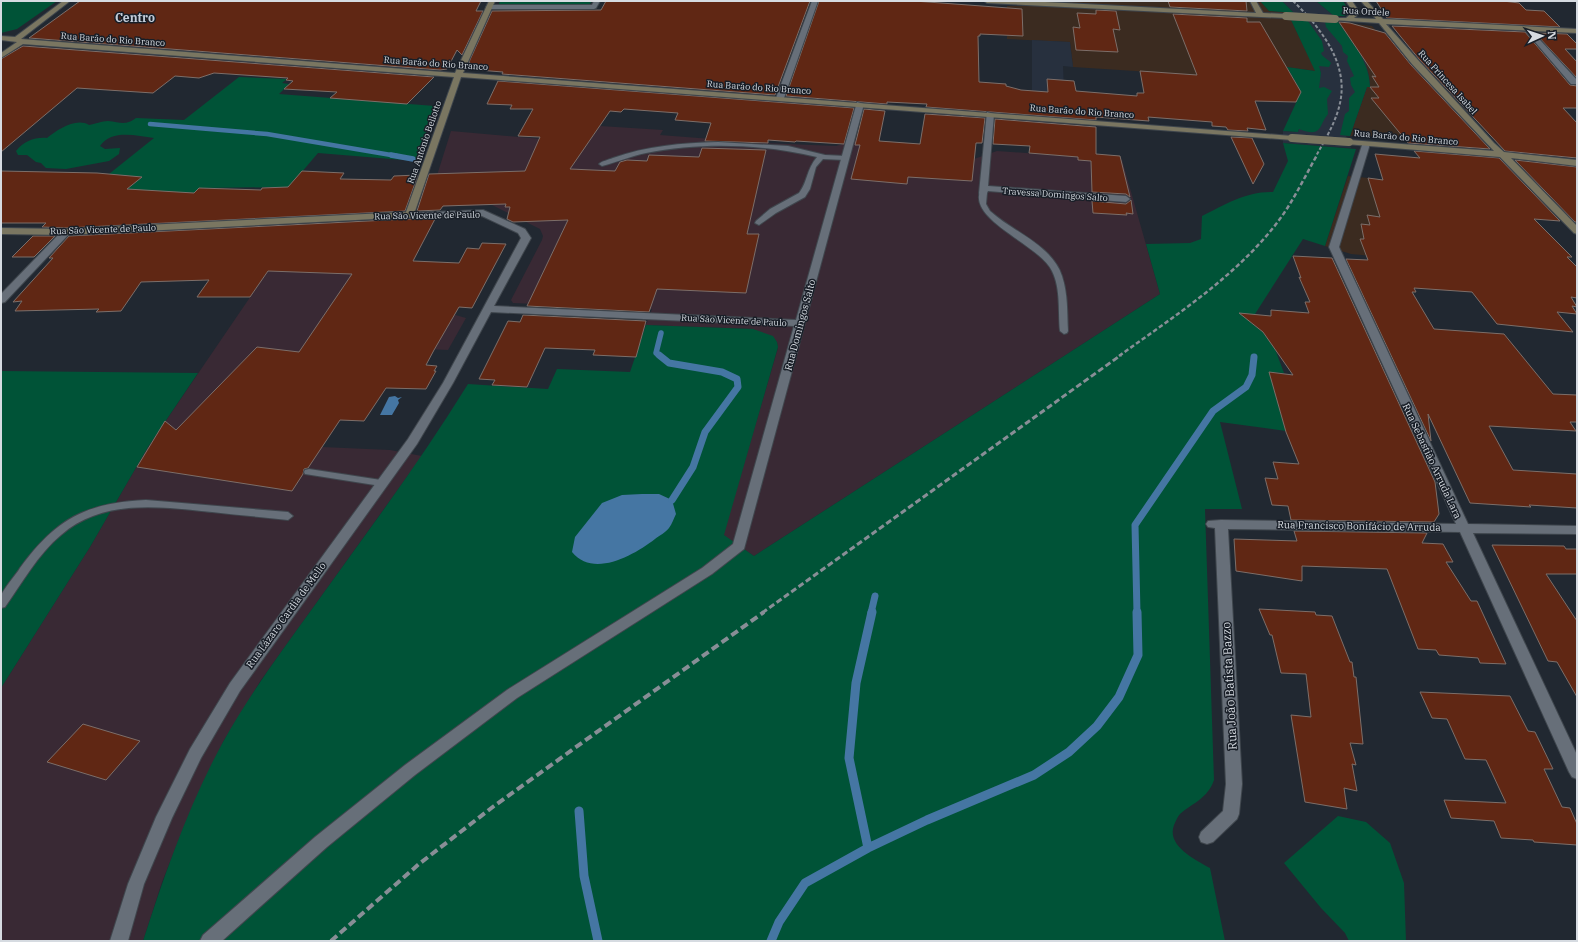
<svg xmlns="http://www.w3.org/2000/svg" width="1578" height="942" viewBox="0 0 1578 942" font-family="'IBM Plex Serif',serif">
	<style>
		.commercial { fill: #3b2b20 }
		.industrial { fill: #392934 }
		.built { fill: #27303e }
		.green { fill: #005337 }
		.water { fill: #4576a3 }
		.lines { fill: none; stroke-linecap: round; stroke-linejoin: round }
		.stream-far3 { stroke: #4576a3; stroke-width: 4.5 }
		.stream-far2 { stroke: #4576a3; stroke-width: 5.5 }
		.stream-far1 { stroke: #4576a3; stroke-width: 7 }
		.stream { stroke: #4576a3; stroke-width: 9 }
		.building { fill: #602714; stroke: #7c6e69 }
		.lane-casing { stroke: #3f464d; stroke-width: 2 }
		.street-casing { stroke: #3f464d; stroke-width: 2 }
		.secondary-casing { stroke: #3f464d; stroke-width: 2 }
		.lane { fill: #676f79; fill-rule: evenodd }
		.street { fill: #676f79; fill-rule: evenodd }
		.secondary { fill: #7a7661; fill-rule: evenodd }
		.rail-far3 { stroke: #888e96; stroke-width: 2; stroke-dasharray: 3.5 2; stroke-linecap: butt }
		.rail-far2 { stroke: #888e96; stroke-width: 2.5; stroke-dasharray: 4.5 2.5; stroke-linecap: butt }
		.rail-far1 { stroke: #888e96; stroke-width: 3; stroke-dasharray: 6 3; stroke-linecap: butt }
		.rail { stroke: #888e96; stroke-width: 4; stroke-dasharray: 8 4; stroke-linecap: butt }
		.secondary-bridge-casing { stroke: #3f464d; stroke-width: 8; stroke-linecap: butt }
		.secondary-bridge { stroke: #7a7661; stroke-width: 8 }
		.labels { text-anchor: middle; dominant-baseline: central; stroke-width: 3; stroke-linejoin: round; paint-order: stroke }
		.far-street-label { font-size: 9px; fill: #d6dbe1; stroke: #181e27 }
		.street-label { font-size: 10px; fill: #d6dbe1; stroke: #181e27 }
		.far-district-label { font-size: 12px; font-weight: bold; fill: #c3ccd8; stroke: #181e27 }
		.near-street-label { font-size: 12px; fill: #d6dbe1; stroke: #181e27 }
	</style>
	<rect width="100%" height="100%" fill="#212831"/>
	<path class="commercial" d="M1022 1 1091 2 1092 1H1260L1269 11 1294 13 1291 20 1316 71 1286 67 1238 64 1244 78 1073 67 1070 42 1007 39V6H1022Z
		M1338 22 1372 26 1475 145 1350 136 1367 87H1370L1369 76 1365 60Z
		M1348 176 1451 186 1489 267 1351 254 1325 246Z"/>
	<path class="industrial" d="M600 126 663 130 660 135 763 143 836 146 859 139 917 144 915 154 974 159 997 151 1122 160 1160 294 754 556 723 535 778 348 777 342 753 329 646 325 652 309 513 303 511 300 542 240 543 236 540 229 492 205 427 207 451 131 588 143Z
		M272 265 299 272 352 274 392 297 466 318 448 350 365 346 340 420 322 447 390 450 422 456 261 680 223 742 188 817 162 882 143 941H1V688L90 547 148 447Z"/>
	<path class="built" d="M1282 1H1316L1334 16 1365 60 1369 76 1370 87H1367L1350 136H1346L1351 148 1283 143V131L1298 132 1321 73 1294 13Z
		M1032 40 1070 42 1073 67 1063 66 1065 115 1032 112Z"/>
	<path class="green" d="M1 1H57L17 29 1 33Z
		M500 1H592L589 5H505L499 4Z
		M1260 1H1282L1294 13 1269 11Z
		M1316 1H1343L1350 12 1344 16H1334Z
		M1291 20 1308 21 1322 41 1324 51 1321 53C1322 57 1328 59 1331 63L1329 67 1319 66 1321 73 1319 88 1324 87 1332 91 1327 99 1328 114C1318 126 1323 138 1299 129L1298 132 1283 131 1301 92 1287 67 1315 71Z
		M1325 22H1338C1353 43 1369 61 1370 87H1367L1350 136 1340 135 1345 114 1349 111V98L1355 92 1351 85 1350 78 1354 76 1347 61 1348 56 1343 52 1342 46 1326 27Z
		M239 77 287 79 282 83 289 84 279 94 435 106 416 161 318 153 289 187 199 188 194 193 87 223 142 177 109 174 154 138C136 136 112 129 100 146L105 149 120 148 119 154 109 161 66 169 46 168 41 163 36 162 27 155H18L16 151C24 141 35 137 47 138 57 130 76 117 89 125 95 124 102 121 108 121 120 122 126 126 136 118L184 120Z
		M1283 143 1356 149 1325 246 1303 239 1255 314 1251 323 1263 332 1269 340 1272 341 1284 373 1270 372 1286 431 1220 422 1242 509H1205L1214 780C1208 798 1193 803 1180 814 1177 817 1176 821 1174 825 1166 846 1196 860 1210 868L1225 941H143C165 873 189 804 223 742 249 695 281 652 312 609 365 535 420 462 468 384L548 389 557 369 630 372 646 325 753 329 773 336 777 342 778 347 724 535 754 556 1160 294 1146 244 1190 243 1201 239 1202 216C1224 205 1247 191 1273 192L1288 161Z
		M1 371 198 373 148 447 90 547 1 688Z
		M1338 816 1366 822 1390 843 1404 883 1406 941H1349L1345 933 1321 908 1284 863Z"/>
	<path class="water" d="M395 396 398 398 402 397 398 400 399 403 392 415H380L389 397Z
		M642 494H659L672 500 676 514C674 518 672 524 669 528 666 532 659 536 655 539 633 556 593 578 572 552L575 537 602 503 622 495Z"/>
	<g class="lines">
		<path class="stream-far3" d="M150 124 267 134 397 156"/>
		<path class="stream-far2" d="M391 155 413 159
			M660 356 656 353 661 333"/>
		<path class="stream-far1" d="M659 355 669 363 722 372 737 379 738 387 705 432 693 467 672 500
			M871 613 875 596
			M1137 613 1135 525 1213 411 1246 387 1252 375 1254 357"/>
		<path class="stream" d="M579 811 584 876 598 941
			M868 848 849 758 856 683 872 612
			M771 941 779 922 805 883 868 848 927 820 1034 775 1069 752 1097 726 1119 697 1138 655 1137 612"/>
	</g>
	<path class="building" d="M80 1H481L476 11H483L462 55 457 50 447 69 440 70 29 38Z
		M606 1H810L775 95 502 74 503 72 478 70 469 62 492 11 601 10Z
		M819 1H914L1022 9 1023 36 980 34V36H978L979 82 1006 84V86L1021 90 1048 92 1047 79 1074 81 1076 91 1137 96V93H1144L1140 71 1197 75 1173 14 1247 18V22H1260L1301 92 1296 102 1255 101 1266 130 1247 128 1248 131 1228 130 1226 127 1212 126V122L1148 117 1149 121 1096 117V120L926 107 927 104 887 102V104L786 96Z
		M1168 1H1246L1247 11 1170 7Z
		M1376 1H1503L1519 3 1526 10 1544 11 1560 27 1387 18Z
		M1096 10 1116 11 1120 30 1113 29 1118 52 1076 50 1073 27 1080 28 1077 13 1096 14Z
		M1339 22 1350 23 1385 33 1411 65 1490 149 1408 143 1371 98H1379L1370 87H1379L1372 76 1376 77Z
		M1392 26 1525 32 1570 85 1577 86V108H1563L1577 123V158L1505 151 1419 59Z
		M1535 33 1567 34 1577 44V49H1565L1577 62V78Z
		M23 46 434 77 407 104 330 98 337 92 284 89 293 81 286 80 288 78 214 73 199 78 175 76 153 93 77 88 1 152V59Z
		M498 81 854 108 844 144 796 141 795 142 768 140V143L705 141 711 123 675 120 678 113 624 109 621 112 610 111 570 169 615 171 620 162 627 160 647 161 649 155 699 157 702 148 766 150 747 234H759L746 293 657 289 649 312 527 306 568 220 513 222 507 219 510 207H505L506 204 443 206 440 210 417 211 429 174 525 171 540 137 518 136 533 109H510L512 105 487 104Z
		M864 109 885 111 879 141 920 144 925 114 985 118 982 143H976L972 181 908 177 907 184 851 179 860 145H855Z
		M995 119 1096 127V154L1120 156 1130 197 1126 194 1092 192 1091 161 1078 160V157L1029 153 1030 146 993 144Z
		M1231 137 1252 138 1264 164 1253 184Z
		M1414 151 1499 158 1560 221 1534 219 1572 257H1567L1577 267V298L1571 297 1577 307 1572 306 1577 314 1557 312 1573 332 1497 324 1472 292 1414 288 1416 292H1412L1434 329 1504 334 1553 394 1577 395V422H1570L1576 431 1489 426 1513 470 1577 474V508L1529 505 1531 507 1470 503 1428 414 1431 441 1346 259 1368 260 1360 239H1364L1361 224 1370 225 1367 215 1380 217 1368 178 1383 180 1375 154 1420 158Z
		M1515 160 1577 167V222H1575Z
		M1 171 97 173 142 177 127 189 194 193 199 188 261 190 262 188 288 187 302 171 344 173 340 179 391 180 394 176 418 175 405 211 66 228 42 227 46 223H1Z
		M1131 200 1133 214 1126 213 1127 215 1093 213 1092 201 1126 204Z
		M408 219H435L413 261 459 263 467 248 479 249 482 243 506 244 472 308 459 307 434 350 426 365 437 366 434 371H436L426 389 386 388 364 421 340 420 308 468 304 469 303 474 292 491 137 467 165 421 176 430 257 347 299 352 352 274 268 271 250 297H197L209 280 141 282 121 311 96 312 99 309 15 311 22 301 13 302 53 258H49L69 236Z
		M33 236H55L34 257H12Z
		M1293 256 1332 258 1435 482 1439 514 1434 522 1291 520 1288 506 1272 505 1265 478 1278 479 1273 462 1299 464 1286 432 1269 372 1293 375 1263 332 1239 313 1271 316V310L1309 313 1305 302H1310L1299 277 1301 278Z
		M523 315 646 321 636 357 593 355 595 350 545 348 527 387 492 385 495 380 479 379 508 321 520 322Z
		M1294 531 1427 533 1422 543 1443 544 1453 562H1446L1471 601H1477L1506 664 1480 663 1478 658 1439 655 1436 650 1418 649 1387 569 1302 566V581L1236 571 1234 539 1297 541Z
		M1492 545 1564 546 1566 549H1577V574H1546L1577 621V697L1557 662 1548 661Z
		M1259 609 1315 612 1316 615 1332 616 1350 662H1352L1354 677H1356L1363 744 1350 743 1356 765 1352 764 1357 791 1344 788 1347 809 1305 802 1291 715 1311 717 1306 674 1281 673 1272 635H1270Z
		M1420 692 1510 696 1528 731 1535 732 1553 769H1544L1562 807 1570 808 1577 824V845L1534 842 1533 840 1501 838 1494 821 1451 818 1444 800 1506 803 1486 760 1465 759 1447 719 1432 718Z
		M83 724 140 741 106 780 47 762Z"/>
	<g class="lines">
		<defs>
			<path id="lane" d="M718 142 788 146 825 155 845 156 848 158 845 160 823 159 816 167 810 189 805 197 776 213 759 225 755 223 756 221 770 209 799 193C808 181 806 170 817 157 762 144 702 142 646 153 631 156 617 162 602 166L599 164C602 161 608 160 613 158 646 146 682 143 718 142Z
				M980 191 987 193 986 204 990 211C1013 232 1052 245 1062 276 1068 294 1067 313 1068 331L1067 333 1064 334 1060 331C1058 312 1061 289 1052 271 1040 245 969 221 980 191Z
				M309 469 381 480 386 483 381 486 305 474 304 472 305 470Z
				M146 500 288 512 293 516 288 520C263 517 237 515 212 512 161 507 103 498 61 535 38 554 22 583 5 607L1 608C1 605 0 599 1 596 3 589 16 575 20 568 56 519 85 503 146 500Z"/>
			<path id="street" d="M594 1H600L596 8 594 9H489L486 7 489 5H592Z
				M812 1H818L784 98 777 100 776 98Z
				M1524 27H1528L1577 80V84H1571L1524 29Z
				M857 102 864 104 744 549 712 574 517 698 415 775 327 847 222 941H200L203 935 315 837 405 765 507 690 702 568 733 544 794 326 491 312 453 383 417 444 240 691 201 758 172 818 144 884 128 941H110L128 884 156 817 190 749 230 683 408 439 443 383 521 238 518 233 482 216 410 218 407 217V213L483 210 525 229 531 238 494 306 796 320Z
				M987 112 994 114 988 186 1126 196 1130 199 1126 202 988 191 986 195H980L979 193Z
				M1363 142 1370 144 1339 247 1468 524 1577 526V534L1473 533 1577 755V779L1572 777 1569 772 1460 532 1228 529 1242 784 1239 814 1237 819 1213 842 1207 844 1201 842 1199 837 1201 832 1223 811 1226 784 1215 528 1208 527 1206 524 1208 521 1221 520 1456 524 1329 247Z
				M66 229 69 230V234L5 302 1 303V294L63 230Z"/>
			<path id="secondary" d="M63 1H70L21 39 455 73 489 1H495L463 73 1292 136 1296 138 1292 140 461 77 413 217 66 235 1 234V228L66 229 406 212 454 77 23 44 1 58V53L17 42 1 40V36L15 37Z
				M984 1H1026L1256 13 1250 1H1256L1263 13 1286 14 1289 16 1286 18 1261 17 987 3Z
				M1346 1H1352L1360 13 1354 18 1376 19 1361 1H1367L1383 19 1577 29V33L1386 24 1418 60 1494 143 1504 152 1577 160V166L1511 158 1577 226V234L1574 233 1500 157 1346 144 1345 142 1349 140 1494 151 1412 64 1379 23 1333 20V18H1346L1353 12Z"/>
		</defs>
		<use href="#lane" class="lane-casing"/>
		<use href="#street" class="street-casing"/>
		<use href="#secondary" class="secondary-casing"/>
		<use href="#lane" class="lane"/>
		<use href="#street" class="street"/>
		<use href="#secondary" class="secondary"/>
		<path class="rail-far3" d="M1293 1C1320 27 1349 63 1340 103 1336 122 1325 140 1316 156"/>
		<path class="rail-far2" d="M1119 356C1173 317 1231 280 1273 228 1291 206 1303 180 1317 155"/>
		<path class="rail-far1" d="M762 613 1121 355"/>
		<path class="rail" d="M331 941 419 864 494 806 764 612"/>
		<defs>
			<path id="secondary-bridge" d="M1286 16 1335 19
				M1292 138 1349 142"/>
		</defs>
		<use href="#secondary-bridge" class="secondary-bridge-casing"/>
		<use href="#secondary-bridge" class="secondary-bridge"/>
	</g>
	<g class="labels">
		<g class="far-street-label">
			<text transform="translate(1366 11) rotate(3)">Rua Ordele</text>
			<text transform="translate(113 39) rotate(4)">Rua Barão do Rio Branco</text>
			<text transform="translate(436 63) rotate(4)">Rua Barão do Rio Branco</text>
			<text transform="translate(1448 82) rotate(48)">Rua Princesa Isabel</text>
			<text transform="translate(759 87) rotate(4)">Rua Barão do Rio Branco</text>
			<text transform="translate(1082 111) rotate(4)">Rua Barão do Rio Branco</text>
			<text transform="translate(1406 137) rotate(5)">Rua Barão do Rio Branco</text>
			<text transform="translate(424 142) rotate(-71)">Rua Antônio Bellotto</text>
			<text transform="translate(1055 194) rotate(4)">Travessa Domingos Salto</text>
			<text transform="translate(427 215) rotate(-1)">Rua São Vicente de Paulo</text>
			<text transform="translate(103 229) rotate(-2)">Rua São Vicente de Paulo</text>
			<text transform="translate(734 320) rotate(3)">Rua São Vicente de Paulo</text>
		</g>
		<g class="street-label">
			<text transform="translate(800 325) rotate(-75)">Rua Domingos Salto</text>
			<text transform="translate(1432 461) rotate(65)">Rua Sebastião Arruda Lara</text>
			<text transform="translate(1359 526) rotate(1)">Rua Francisco Bonifácio de Arruda</text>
			<text transform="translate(286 615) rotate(-54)">Rua Lázaro Cardia de Mello</text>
		</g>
		<g class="far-district-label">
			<text x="135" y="17">Centro</text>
		</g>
		<g class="near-street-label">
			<text transform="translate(1229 686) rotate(-93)">Rua João Batista Bazzo</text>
		</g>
	</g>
	<rect width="1578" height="942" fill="none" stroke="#d6dbe1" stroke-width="4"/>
	<g transform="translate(1542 36) rotate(87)" stroke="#181e27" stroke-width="3" paint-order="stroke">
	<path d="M0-3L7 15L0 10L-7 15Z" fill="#d6dbe1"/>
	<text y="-6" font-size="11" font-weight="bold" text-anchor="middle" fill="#d6dbe1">N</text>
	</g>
</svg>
